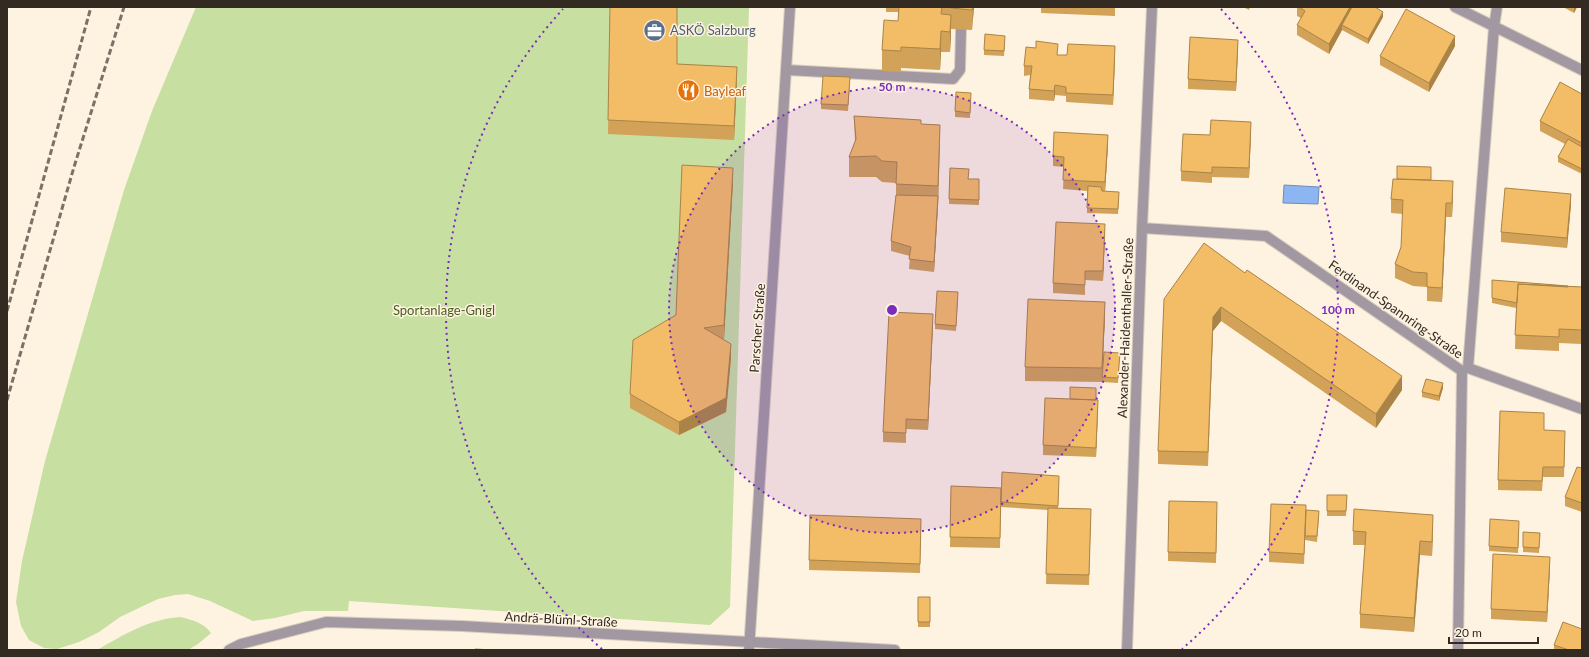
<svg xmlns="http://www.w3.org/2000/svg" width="1589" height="657" viewBox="0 0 1589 657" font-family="Lato,sans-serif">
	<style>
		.green { fill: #c7dfa1 }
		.water { fill: #8bb6f1; stroke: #718cb3 }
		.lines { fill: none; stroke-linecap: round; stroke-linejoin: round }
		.service-casing { stroke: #d9cebe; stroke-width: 12 }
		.minor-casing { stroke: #d9cebe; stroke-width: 12 }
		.service { stroke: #a298a2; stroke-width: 10 }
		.minor { stroke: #a298a2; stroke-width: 10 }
		.rail { stroke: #7b7165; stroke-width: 3; stroke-dasharray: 6 3; stroke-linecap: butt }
		.wall { fill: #d1a258 }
		.shaded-wall { fill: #aa8447 }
		.building { fill: #f3bc66; stroke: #aa8447 }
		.ring { fill: none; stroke: #7b2cbf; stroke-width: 2; stroke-dasharray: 2 4 }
		.labels { text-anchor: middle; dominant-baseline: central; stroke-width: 3; stroke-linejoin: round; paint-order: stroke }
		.service-label { font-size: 13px; fill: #4e5e75; stroke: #fef2e1; text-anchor: start }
		.food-label { font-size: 13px; fill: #c56008; stroke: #fef2e1; text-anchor: start }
		.street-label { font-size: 13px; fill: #332b21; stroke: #fef2e1 }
		.park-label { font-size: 13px; fill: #495d1e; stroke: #fef2e1 }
		.centre { fill: #7b2cbf; stroke: #fef2e1; stroke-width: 2 }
		.ring-label { font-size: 12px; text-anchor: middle; font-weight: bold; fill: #7b2cbf; stroke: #fef2e1; stroke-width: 3; stroke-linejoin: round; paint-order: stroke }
	</style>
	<rect width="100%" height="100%" fill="#fef2e1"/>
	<path class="green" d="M196 7H749L730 607 710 625 349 601 348 611H304L275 618 253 621 210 601 188 594 175 595 158 599 143 606 120 617 99 632 79 642 57 649 44 648 29 640 21 626 16 602 22 561 45 461 124 190 152 111Z
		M180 617C192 620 203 622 211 633L198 644 188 650H97C126 634 146 620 180 617Z"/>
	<path class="water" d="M1284 185 1319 187 1318 204 1283 203Z"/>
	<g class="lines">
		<defs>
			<path id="service" d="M787 70 953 79 960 70 961 29"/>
			<path id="minor" d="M1455 7 1582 70
				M1497 7 1494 27 1468 368 1582 409
				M1142 228 1266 236 1462 371 1458 650
				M229 650 241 644 326 622 462 626 895 650
				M749 650 790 7
				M1127 650 1142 228 1152 7"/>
		</defs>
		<use href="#service" class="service-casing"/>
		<use href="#minor" class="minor-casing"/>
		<use href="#service" class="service"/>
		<use href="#minor" class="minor"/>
		<path class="rail" d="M7 311 91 7
			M7 400 74 167 124 7"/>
	</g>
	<path class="wall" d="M610 7 677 64 737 80 734 140 608 134Z
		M886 7H974L972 30 951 29 950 52H941L940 70 901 68V72L882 71V50L898 21V12H886Z
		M1041 7H1115V16L1041 13Z
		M1243 7H1250L1249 10Z
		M1297 7H1375L1383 17 1368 44 1342 30 1329 54 1297 35V25L1301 18 1297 16Z
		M1563 7H1577L1574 13Z
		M1005 41 1004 56 984 55V50Z
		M1036 41 1058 55 1115 56 1113 105 1066 102V96L1055 95 1054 101 1029 99V89L1030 75 1024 76V66L1036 48Z
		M1455 46 1429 92 1380 65V56Z
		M1238 49 1236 91 1188 89V79Z
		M850 82 848 111 821 109V104Z
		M1582 94V174L1558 162V157L1565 144 1540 131V121Z
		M971 98 970 118 955 117V111Z
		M854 116 921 124 940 146 938 206 934 272 909 269 910 256 891 251V241L896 195V183L882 182 876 177H849V157L855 143Z
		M1251 132 1249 178 1212 177V183L1181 181V171L1210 135Z
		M1108 145 1105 191 1119 197 1118 214 1087 213V191L1063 189 1064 167 1053 166V156Z
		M950 168 969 179H979V205L949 204Z
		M1431 180 1453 195 1452 217H1446L1442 302 1427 301V287L1413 286 1395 278V264L1401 247 1403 214 1391 213V199Z
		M733 182 724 339H723L731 358 726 412 679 435 630 408V394L676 315Z
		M1571 204 1567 248 1501 242V232Z
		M1105 234 1103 281 1085 280V295L1053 293V283Z
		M1204 243 1402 390 1376 428 1221 321 1213 331 1208 466 1158 464V451Z
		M1492 280 1582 287V344L1559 343V351L1515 349 1516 308 1492 303Z
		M958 298 956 331 935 329V324Z
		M1105 316 1103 360 1120 353 1118 383 1102 382 1025 381V367Z
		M933 324 928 430 906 429V443L883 442V432Z
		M1443 388 1439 401 1422 397V392Z
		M1096 400 1098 410 1096 457 1043 455V445Z
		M1544 430 1565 441 1564 477H1543L1542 491 1498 490V480Z
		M1582 468V512L1565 506V497Z
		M1059 481 1058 508 1091 509 1089 585 1046 584 1048 510 1001 507 1000 548 950 547 951 486 1001 488Z
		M1327 495H1347L1346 516H1327Z
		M1306 510 1319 516 1317 542 1305 540 1304 564 1269 562V552Z
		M1217 512 1216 563 1168 561V552Z
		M921 519 920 573 809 570V560Z
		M1519 526 1518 553 1489 551V546Z
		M1433 529 1432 556 1420 555 1414 632 1360 628V614L1365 545H1353V531Z
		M1540 533 1539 553 1523 552V547Z
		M1550 567 1547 622 1491 619V609Z
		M918 597H930V627H918Z
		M1554 645 1582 650H1554Z"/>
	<path class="shaded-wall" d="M973 7H974L972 30Z
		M1350 7H1355L1342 25V30L1329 54V44Z
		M1574 7H1577L1574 13Z
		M1383 12V17L1368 44V39Z
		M951 15V36L950 52V32Z
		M941 31V52L940 70V49Z
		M1455 36V46L1429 92V83Z
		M1238 40V49L1236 91V82Z
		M1115 46V56L1113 105V95Z
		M737 67V80L734 140V126Z
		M1055 85V95L1054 101V91Z
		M1251 122V132L1249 178V168Z
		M940 125 938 206 934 272V262L938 196Z
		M1108 135V145L1105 192V182Z
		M733 168V182L724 339V325Z
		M1453 181V195L1452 217V203Z
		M1571 194V204L1567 248V238Z
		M1446 203V217L1442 302V288Z
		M1105 224V234L1103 281V271Z
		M1105 302V316L1102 377V368Z
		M1221 307V321L1213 331 1208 466 1213 317Z
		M933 314V324L928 430V420Z
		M731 344V358L726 412 679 435V422Z
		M1402 376V390L1376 428V414Z
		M1443 383V388L1439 401V396Z
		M1098 400V410L1096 457V448Z
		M1433 515V529L1432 556V542Z
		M1420 541V555L1414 632V618Z
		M1550 557V567L1547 622V612Z"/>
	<path class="building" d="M610 7H677V64L737 67 734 126 608 120Z
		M899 7H942L941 14 951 15 950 32 941 31 940 49 901 47V51L882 50 884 20 898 21Z
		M951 7H973L972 10 951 8Z
		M1299 7H1350L1329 44 1297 25 1305 11Z
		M1352 7H1375L1383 12 1368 39 1342 25Z
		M1406 9 1455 36 1429 83 1380 56Z
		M985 34 1005 36 1004 51 984 50Z
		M1190 37 1238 40 1236 82 1188 79Z
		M1036 41 1058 44 1057 55H1067L1068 44 1115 46 1113 95 1066 93V87L1055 85 1054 91 1029 89 1032 66H1024L1026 47 1036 48Z
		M823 76 850 77 848 105 821 104Z
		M1560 82 1582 94V143L1540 121Z
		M956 92 971 93 970 113 955 111Z
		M854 116 921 120V124L940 125 938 186 896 184 897 162 882 161 876 156 849 157 856 139Z
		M1211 120 1251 122 1249 168 1212 167V173L1181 171 1183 134 1210 135Z
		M1054 132 1108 135 1105 182 1063 180 1064 157 1053 156Z
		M1568 139 1582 147V169L1558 157Z
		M682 165 733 168 724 325 704 328 731 344 726 398 679 422 630 394 633 340 676 315Z
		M1397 166 1431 167V180L1397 179Z
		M950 168 969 169 968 179H979V200L949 199Z
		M1393 179 1453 181 1452 203H1446L1442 288 1427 287V273L1413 272 1395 264 1401 247 1403 200 1391 199Z
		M1088 186 1101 187 1102 191 1119 192 1118 209 1087 208Z
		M1505 188 1571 194 1567 238 1501 232Z
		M896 195 938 196 934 262 909 259 911 247 891 241Z
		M1056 222 1105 224 1103 271H1085V285L1053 283Z
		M1204 243 1245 273 1247 270 1402 376 1376 414 1221 307 1213 317 1208 452 1158 451 1164 299Z
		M1492 280 1568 286V287L1518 284 1517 303 1492 298Z
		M1518 284 1582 287V330L1559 329V337L1515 335Z
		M937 291 958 292 956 326 935 324Z
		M1028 299 1105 302 1102 368 1025 367Z
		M889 312 933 314 928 420 906 419V433L883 432Z
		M1104 352 1120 353 1118 378 1102 377Z
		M1426 379 1443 383 1439 396 1422 392Z
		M1070 387 1096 388V400L1070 399Z
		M1045 398 1098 400 1096 448 1043 445Z
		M1500 411 1544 413V430L1565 431 1564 467H1543L1542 481 1498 480Z
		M1577 467 1582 468V503L1565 497Z
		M1002 472 1059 476 1058 506 1001 502Z
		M951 486 1001 488 1000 538 950 537Z
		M1327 495H1347L1346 511H1327Z
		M1169 501 1217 502 1216 553 1168 552Z
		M1271 504 1306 505 1304 554 1269 552Z
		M1048 508 1091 509 1089 575 1046 574Z
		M1354 509 1433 515 1432 542 1420 541 1414 618 1360 614 1366 532 1353 531Z
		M1306 510 1319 511 1317 536H1305Z
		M810 515 921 519 920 564 809 560Z
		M1490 519 1519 521 1518 548 1489 546Z
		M1523 532 1540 533 1539 548 1523 547Z
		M1493 554 1550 557 1547 612 1491 609Z
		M918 597H930V622H918Z
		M1563 622 1582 629V650H1569L1554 645Z
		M475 649 493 650H475Z"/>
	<circle cx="892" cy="310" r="223" fill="#7b2cbf" fill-opacity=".12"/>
	<g class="ring">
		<circle cx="892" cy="310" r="223"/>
		<path d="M602 649A446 446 0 0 1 563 9M1221 9A446 446 0 0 1 1182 649"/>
	</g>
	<defs>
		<symbol id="office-disc" viewBox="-11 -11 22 22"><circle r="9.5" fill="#5c6f8a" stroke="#fef2e1"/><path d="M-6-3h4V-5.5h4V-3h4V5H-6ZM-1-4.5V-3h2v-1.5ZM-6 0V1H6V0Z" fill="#fff"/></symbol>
		<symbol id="restaurant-disc" viewBox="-11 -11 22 22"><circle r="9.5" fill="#e8710a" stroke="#fef2e1"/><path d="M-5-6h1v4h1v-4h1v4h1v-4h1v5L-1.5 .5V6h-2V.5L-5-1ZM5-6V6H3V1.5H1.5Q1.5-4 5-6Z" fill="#fff"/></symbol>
	</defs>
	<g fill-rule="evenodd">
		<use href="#office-disc" x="642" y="18" width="25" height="25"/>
		<use href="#restaurant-disc" x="676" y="78" width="25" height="25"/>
	</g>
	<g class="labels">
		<g class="service-label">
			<text x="670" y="30">ASKÖ Salzburg</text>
		</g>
		<g class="food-label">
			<text x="704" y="91">Bayleaf</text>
		</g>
		<g class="street-label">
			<text transform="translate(1396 309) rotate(35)">Ferdinand-Spannring-Straße</text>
			<text transform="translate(757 328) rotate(-86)">Parscher Straße</text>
			<text transform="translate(1125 328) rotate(-88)">Alexander-Haidenthaller-Straße</text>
			<text transform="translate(561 619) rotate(3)">Andrä-Blüml-Straße</text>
		</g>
		<g class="park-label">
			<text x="444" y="310">Sportanlage-Gnigl</text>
		</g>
	</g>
	<circle cx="892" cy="310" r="6" class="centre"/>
	<g class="ring-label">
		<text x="892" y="91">50 m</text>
		<text x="1338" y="314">100 m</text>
	</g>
	<rect width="1589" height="657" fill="none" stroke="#332b21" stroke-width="16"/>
	<path d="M1449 637v6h89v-6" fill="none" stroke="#332b21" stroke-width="2"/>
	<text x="1455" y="637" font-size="12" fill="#332b21" stroke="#fef2e1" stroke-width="3" paint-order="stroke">20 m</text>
</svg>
